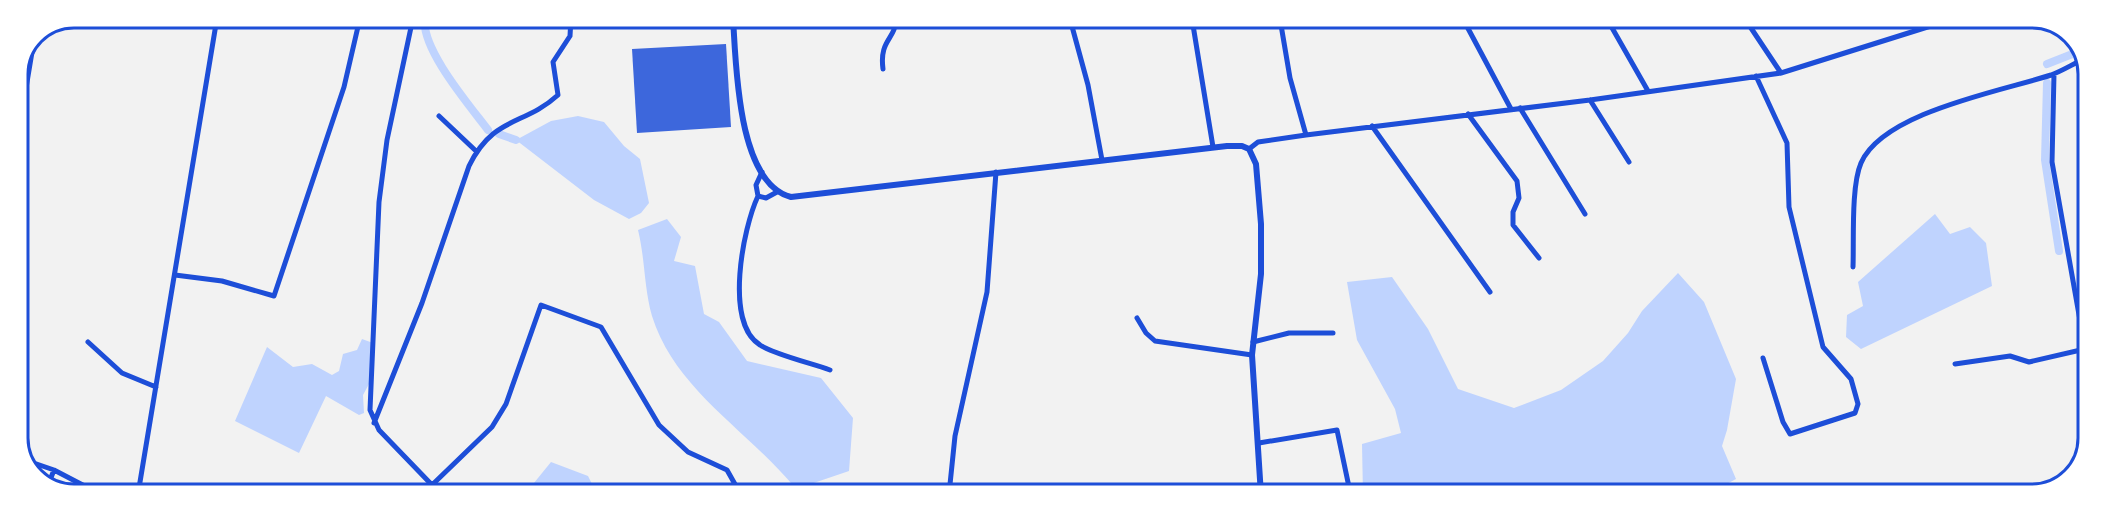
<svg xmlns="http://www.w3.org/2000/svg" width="2106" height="513" viewBox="0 0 2106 513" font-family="Karla,sans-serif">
<rect width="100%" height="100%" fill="#f2f2f2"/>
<path fill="#bfd3fe" d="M578,116L604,122L624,146L640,159L649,203L641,213L629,219L594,200L516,140L551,121Z
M1935,214L1950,234L1970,227L1986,243L1992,286L1861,349L1846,337L1847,315L1863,306L1858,282Z
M667,219L681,237L674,261L695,266L704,314L719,322L747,361L821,378L853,418L849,471L796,489C748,430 675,390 652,316C644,288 645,258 638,230Z
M1678,273L1704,302L1736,379L1727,430L1722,446L1736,479L1706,495H1363L1362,444L1401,433L1395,409L1357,340L1347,282L1392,277L1428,329L1458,389L1514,408L1561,390L1603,361L1628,333L1642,311Z
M362,339L373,343L369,384L363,395L364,413L359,415L326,396L299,453L235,421L267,347L293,367L312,364L332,375L339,371L343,354L357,350Z
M551,462L588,476L597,494H525Z"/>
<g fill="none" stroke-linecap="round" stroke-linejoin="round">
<path stroke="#bfd3fe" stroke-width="8" d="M425,18C420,48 470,106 488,130
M2047,64L2080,51
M2047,83L2045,160L2059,251
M499,134L516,140
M2086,409L2087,411"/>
</g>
<path fill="#3d67dc" d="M726,44L731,127L637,133L632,49Z"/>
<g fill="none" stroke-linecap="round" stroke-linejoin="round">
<path stroke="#1d4ed8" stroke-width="5" d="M413,18L387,140L379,202L370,410L379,430L432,485
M830,19V18
M1070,19L1088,85L1102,160
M1192,19L1213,147
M1280,19L1290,78L1306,135
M1463,19L1511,109
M1607,19L1648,91
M1745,19L1781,73
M883,69C879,39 896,40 896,18
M2054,74L2052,162L2087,360
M1756,76L1787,143L1789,207L1823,347L1851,379L1858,404L1855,413L1790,434L1783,422L1763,358
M1590,100L1629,162
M1520,108L1585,214
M1468,114L1517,181L1519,198L1513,212V225L1539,258
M439,116L476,151
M1372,126L1490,292
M18,136L23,123L22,112L35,34
M1249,149L1258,142L1306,135L1590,100L1781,73L1953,19
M762,172L756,185L758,196L766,198L777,192
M758,196C743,228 724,323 760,345C775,355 811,363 830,370
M1853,267C1854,240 1851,186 1861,163C1883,112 2002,91 2051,75C2062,71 2073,64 2084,59
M175,275L222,281L274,296L344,87L360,18
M1137,318L1146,333L1155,341L1252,355
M88,342L122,373L156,387
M1253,342L1289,333H1333
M1955,364L2010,356L2029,362L2085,349
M374,423L422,303L469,166C493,116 524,126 558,95L553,62L570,36L571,18
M1259,443L1337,430L1349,487
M25,460L54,470L100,494
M48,485L54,470
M1142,488V494
M138,494L217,18
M433,494L432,485L492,427L506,404L541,305L601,327L659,425L688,452L727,470L736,486L733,494
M949,494L955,436L987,292L996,172
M1178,494V491"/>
<path stroke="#1d4ed8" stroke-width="6" d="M733,18C736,63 737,183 791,197L1227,146H1242L1249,149L1256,164L1261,224V274L1252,355L1261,495"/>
</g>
<path d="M0 0H2106V513H0ZM74 28H2032A46 46 0 0 1 2078 74V438A46 46 0 0 1 2032 484H74A46 46 0 0 1 28 438V74A46 46 0 0 1 74 28Z" fill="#fff" fill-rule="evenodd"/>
<path fill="none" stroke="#1d4ed8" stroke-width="3" d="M74 28H2032A46 46 0 0 1 2078 74V438A46 46 0 0 1 2032 484H74A46 46 0 0 1 28 438V74A46 46 0 0 1 74 28Z"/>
</svg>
